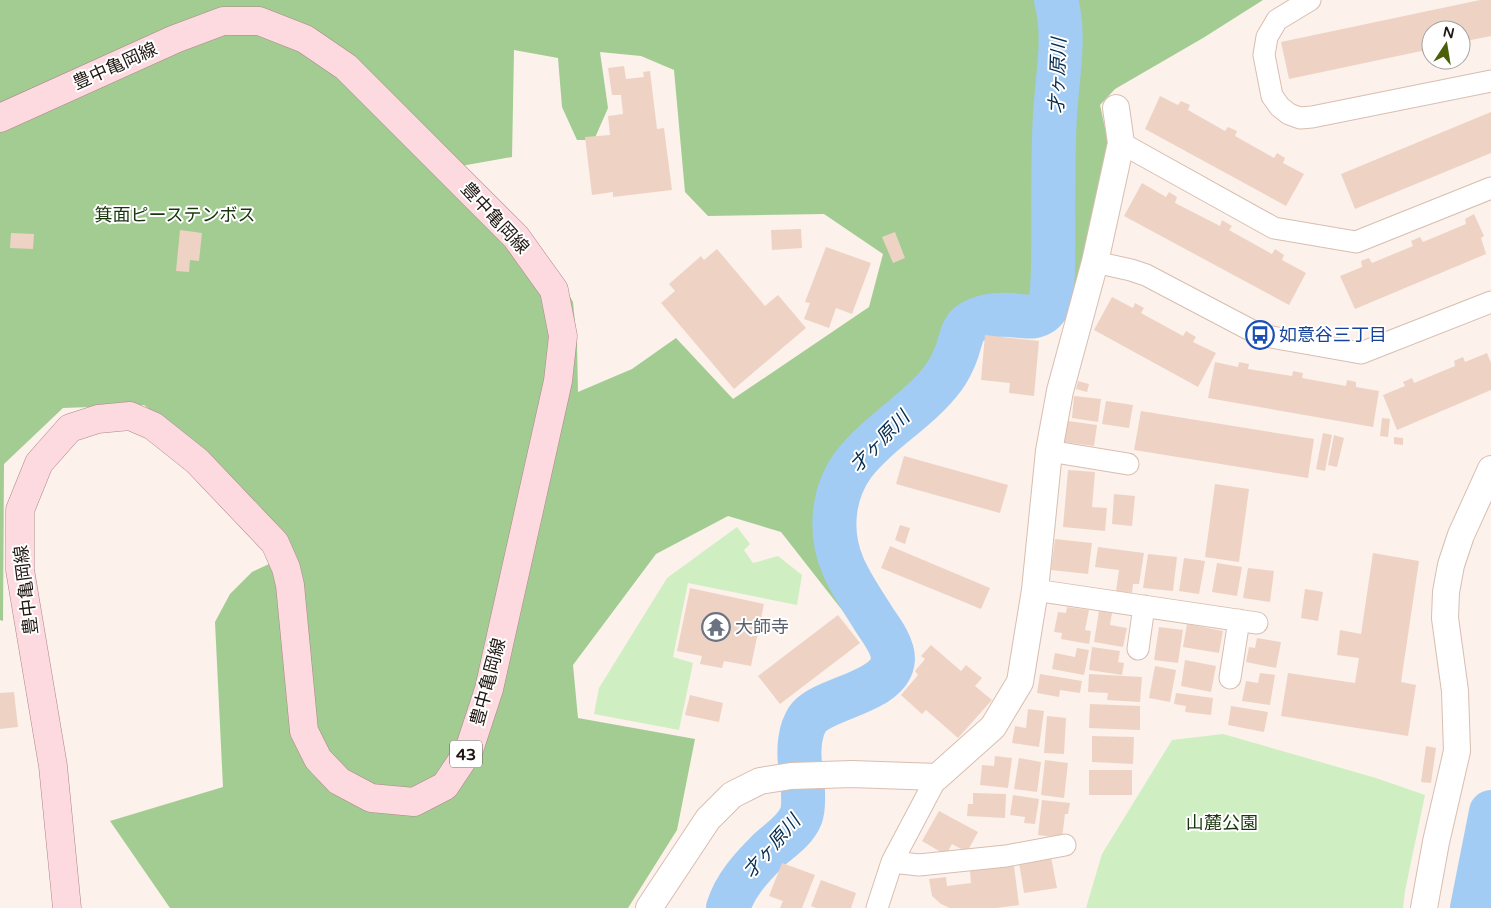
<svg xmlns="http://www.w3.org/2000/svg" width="1491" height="908" viewBox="0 0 1491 908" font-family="'Varela Round','Noto Sans JP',sans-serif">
<rect width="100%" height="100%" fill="#fcf1eb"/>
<path fill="#cfefc3" d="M737,527L750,544L744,550L753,563L778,556L802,575L797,605L688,583L673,657L693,663L679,730L594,714L599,688L667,578Z
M1223,734L1376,778L1425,795L1405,891L1403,908H1086L1102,854L1172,740Z"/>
<path fill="#a2cc92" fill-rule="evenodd" d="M0,0H1263L1203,38L1115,89L1100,105L1109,146L1076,294C1054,288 1047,291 1029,304L1007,301L960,313L942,368L842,461L828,504L829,559L882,647L875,652L781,532L728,516L656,554L573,665L578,718L695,739L677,830L628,908H170L110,821L223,787L215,622L230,594L252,572L269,564L282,531L210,455L144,405L63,408L4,464L3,621L0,620ZM514,50L558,58L562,107L577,140H594L608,108L600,52L641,56L674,70L685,192L708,216L824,214L883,254L869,307L733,399L676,338L632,369L578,392L577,342L573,302L552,265L461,166L512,157Z"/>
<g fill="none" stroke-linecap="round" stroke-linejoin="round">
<path stroke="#a3ccf5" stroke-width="44" d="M728,908C735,885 752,867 769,850C780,840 795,831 801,816C804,808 803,800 803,791C801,770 796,749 803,728C805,724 806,720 809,717C827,697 891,692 893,659C893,646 882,631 875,621C864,603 851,585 843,566C829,534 832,494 853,465C879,431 919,411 944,377C949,370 953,362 956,354C960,345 961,330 969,324C980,316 997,314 1010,315C1024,316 1039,321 1048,306C1053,297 1052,282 1053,272C1054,220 1052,167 1055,115C1057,77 1066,37 1056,0
M1472,908L1491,812"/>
</g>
<path fill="#eed3c5" d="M1480,0H1491V36L1461,42V30H1431V49L1289,79L1281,42Z
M624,66L626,79L644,77L643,72L650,71L657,129L664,128L672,190L613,197V192L592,195L585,137L610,135L608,116L623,114L621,95H612L608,68Z
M1160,96L1178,105L1181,101L1190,105L1188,110L1225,131L1228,127L1237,131L1235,136L1274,158L1277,153L1285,158L1283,163L1304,174L1286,206L1145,129Z
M1491,112V153L1355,209L1341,174Z
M1142,183L1166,197L1169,192L1177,197L1175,203L1220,226L1222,220L1232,226L1229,230L1272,254L1275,249L1284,255L1282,260L1306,273L1289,305L1124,216Z
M1474,214L1484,236L1481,238L1486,254L1355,309L1340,276L1362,267L1361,261L1369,258L1372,263L1413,246L1411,241L1420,237L1423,242L1466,224L1465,219Z
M801,229L802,248L772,250L771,230Z
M180,230L202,233L199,261L190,260L189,272L176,271Z
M895,232L905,258L893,263L882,237Z
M11,233L34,234L33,249L10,248Z
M826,247L871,263L852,314L836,308L829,328L804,319L810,303L805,302Z
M717,249L765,306L778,295L806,328L734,389L661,303L675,291L669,284L701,256L704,260Z
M1112,297L1133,308L1135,303L1144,308L1141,313L1183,336L1186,331L1196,337L1193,342L1216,353L1198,387L1094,330Z
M985,335L1039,341L1034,396L1009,393L1010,383L981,380Z
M1487,353L1491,363V390L1397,430L1383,395L1405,386L1403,382L1412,378L1414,383L1455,366L1454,361L1463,357L1465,362Z
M1215,362L1238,367L1239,362L1249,364L1248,369L1292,376L1293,371L1303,373L1302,378L1346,386L1347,380L1356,382V387L1379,391L1373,427L1208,398Z
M1078,381L1089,384L1087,392L1076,389Z
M1074,396L1101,399L1098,422L1072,418Z
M1106,401L1133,405L1129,428L1102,424Z
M1141,411L1314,439L1308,478L1134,450Z
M1382,418L1390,419L1388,437L1380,436Z
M1068,421L1097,425L1094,446L1064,442Z
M1323,433L1332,435L1325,471L1316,469Z
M1334,435L1344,438L1337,467L1328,465Z
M1394,437L1403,438V445L1394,444Z
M904,456L1008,485L1000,513L896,484Z
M1068,470L1095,472L1092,507L1107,508L1105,531L1063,527Z
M1215,484L1249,489L1239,562L1205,557Z
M1114,494L1135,496L1132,526L1112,524Z
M900,525L910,528L905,544L895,540Z
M1055,539L1092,543L1088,574L1051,570Z
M890,546L990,588L981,609L881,568Z
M1098,547L1144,553L1139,584H1133L1132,593L1116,591L1119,570L1095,567Z
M1373,553L1419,561L1401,682L1416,685L1408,736L1281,716L1288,673L1355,683L1359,658L1337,655L1340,630L1361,634Z
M1148,554L1177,557L1173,591L1143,588Z
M1184,558L1205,561L1199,594L1179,591Z
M1217,563L1242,567L1237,596L1212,592Z
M1248,568L1274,571L1270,602L1243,598Z
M690,588L764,604L751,666L724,661L722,668L700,664L702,656L677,651Z
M1305,589L1323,592L1318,621L1301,618Z
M1067,607L1089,610L1085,630L1091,631L1089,644L1061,639L1062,633L1054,632L1058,612L1066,613Z
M1099,611L1112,613L1110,625L1127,628L1123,647L1094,642Z
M838,615L860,643L780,704L758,676Z
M1187,624L1223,631L1219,653L1183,647Z
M1159,627L1183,630L1178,663L1154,660Z
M1257,638L1281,642L1276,668L1246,662L1249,647L1255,648Z
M931,645L961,671L966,665L982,678L975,686L992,700L958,738L926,710L922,714L901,695L918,675L915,671L925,659L921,656Z
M1092,647L1120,651L1118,662L1124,663L1122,675L1089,670Z
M1077,648L1089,650L1084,675L1052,669L1055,653L1075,657Z
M1185,660L1216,666L1211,692L1181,686Z
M1155,666L1176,670L1170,702L1149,698Z
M1260,673L1275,675L1270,705L1242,701L1246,681L1258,683Z
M1040,674L1082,681L1080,693L1060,690L1059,697L1037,693Z
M1089,674L1142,677L1140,702L1107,700L1108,693L1088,692Z
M14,692L18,727L0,729V693Z
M1176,693L1213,698L1211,715L1185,712L1186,706L1174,704Z
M690,695L723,703L719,722L685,715Z
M1090,704L1140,706V730L1089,728Z
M1231,706L1268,712L1264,732L1228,725Z
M1028,709L1044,711L1039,747L1012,743L1015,726L1026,728Z
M1047,716L1066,718L1064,754L1044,753Z
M1092,736L1134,737L1133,764L1092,762Z
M1426,746L1436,748L1431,783L1421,782Z
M995,756L1012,758L1008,788L980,785L982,765L994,766Z
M1019,758L1041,762L1037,792L1014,789Z
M1045,760L1068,763L1064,798L1041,795Z
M1089,770H1132V795H1089Z
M973,793L1006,794L1005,818L967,816L968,804H973Z
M1013,795L1039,799L1035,824L1024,823L1025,817L1010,815Z
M1042,800L1070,803L1068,814H1065L1062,838L1038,835Z
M939,811L978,832L967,852L952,844L946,855L922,841Z
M1051,857L1057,888L1024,893L1019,863Z
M782,863L815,875L802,908H780L783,901L769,896Z
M1014,866L1019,905L996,908H950L941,904L932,896L929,879L946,877L947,886L971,883L970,871Z
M821,880L856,893L851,908H816L811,906Z"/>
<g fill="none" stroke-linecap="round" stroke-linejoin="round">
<defs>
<path id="minor" d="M1310,0L1277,20L1267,37L1264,55L1272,96L1280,107L1289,114L1300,118L1312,117L1491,81
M1121,143L1274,228L1356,242L1491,188
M1095,262L1131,270L1146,275L1260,335L1361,353L1491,302
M1049,451L1128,464
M1035,590L1257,623
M1138,649L1144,606
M1230,678L1239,620
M892,862L919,865L1006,856L1065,845
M877,908L892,862L937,777"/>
<path id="tertiary" d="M649,908L708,819L732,795L760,781L791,776L852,774L937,777L993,727L1020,682L1035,590L1049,451L1060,391L1095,262L1121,143L1116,108
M1424,908L1436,842L1457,751L1455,691L1445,618L1446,592L1451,565L1461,535L1491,469"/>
<path id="primary" d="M0,118L175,39L223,21H259L305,39L346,67L516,237L554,290L563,336L558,381L489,689L469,750L445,786L414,802L371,798L339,781L318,759L304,731L290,585L286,568L275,543L197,461L153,426L130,416L98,419L70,428L39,463L20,510V570L53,766L67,908"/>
</defs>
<use href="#minor" stroke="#d8beb0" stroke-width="23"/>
<use href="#tertiary" stroke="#d8beb0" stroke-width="28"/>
<use href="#primary" stroke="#ae868a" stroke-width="29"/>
<use href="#minor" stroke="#fff" stroke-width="21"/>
<use href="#tertiary" stroke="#fff" stroke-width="26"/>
<use href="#primary" stroke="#fddadf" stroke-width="28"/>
</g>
<defs>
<symbol id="bus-ring" viewBox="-11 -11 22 22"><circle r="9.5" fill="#fff" stroke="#1a4fb4" stroke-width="1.5"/><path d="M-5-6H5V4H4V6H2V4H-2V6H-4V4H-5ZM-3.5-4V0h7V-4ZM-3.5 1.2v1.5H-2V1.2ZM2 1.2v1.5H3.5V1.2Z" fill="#1a4fb4"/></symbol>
<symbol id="temple-ring" viewBox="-11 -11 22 22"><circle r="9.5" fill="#fff" stroke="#6b7280" stroke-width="1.5"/><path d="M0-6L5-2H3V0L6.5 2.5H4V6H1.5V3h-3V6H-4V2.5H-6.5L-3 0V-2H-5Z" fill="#6b7280"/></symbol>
</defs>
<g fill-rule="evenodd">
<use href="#bus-ring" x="1244" y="319" width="32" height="32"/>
<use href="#temple-ring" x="700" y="611" width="32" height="32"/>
</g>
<g text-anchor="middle" stroke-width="4" stroke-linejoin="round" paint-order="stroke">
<rect fill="#fff" stroke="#635d59" stroke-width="1" x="450" y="740.5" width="32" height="27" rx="4"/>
<g font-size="16" font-weight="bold" fill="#201712">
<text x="466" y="760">43</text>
</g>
<g font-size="18" fill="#201712" stroke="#fff">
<text transform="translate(115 66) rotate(-24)" y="6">豊中亀岡線</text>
<text transform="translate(495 218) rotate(47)" y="6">豊中亀岡線</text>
<text transform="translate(26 590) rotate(-97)" y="6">豊中亀岡線</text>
<text transform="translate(488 682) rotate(-75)" y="6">豊中亀岡線</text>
</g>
<g font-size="18" fill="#19350d" stroke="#fff">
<text x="175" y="221">箕面ピーステンボス</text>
<text x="1222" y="829">山麓公園</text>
</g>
<g font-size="18" fill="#164399" stroke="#fff" text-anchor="start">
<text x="1279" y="341">如意谷三丁目</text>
</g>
<g font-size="18" fill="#5b616d" stroke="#fff" text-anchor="start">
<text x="735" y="633">大師寺</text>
</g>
<g font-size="19" font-style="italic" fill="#062d4e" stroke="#fff">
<text transform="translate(1057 76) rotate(-88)" y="7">才ヶ原川</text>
<text transform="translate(879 441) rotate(-46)" y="7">才ヶ原川</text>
<text transform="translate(771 846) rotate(-49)" y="7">才ヶ原川</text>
</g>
</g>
<g transform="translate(1446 45) rotate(12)"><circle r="24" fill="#ffffff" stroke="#a6a2a0"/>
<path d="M0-4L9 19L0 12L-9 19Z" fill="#4b6009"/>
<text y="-8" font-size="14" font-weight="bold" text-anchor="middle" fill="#201712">N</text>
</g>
</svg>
